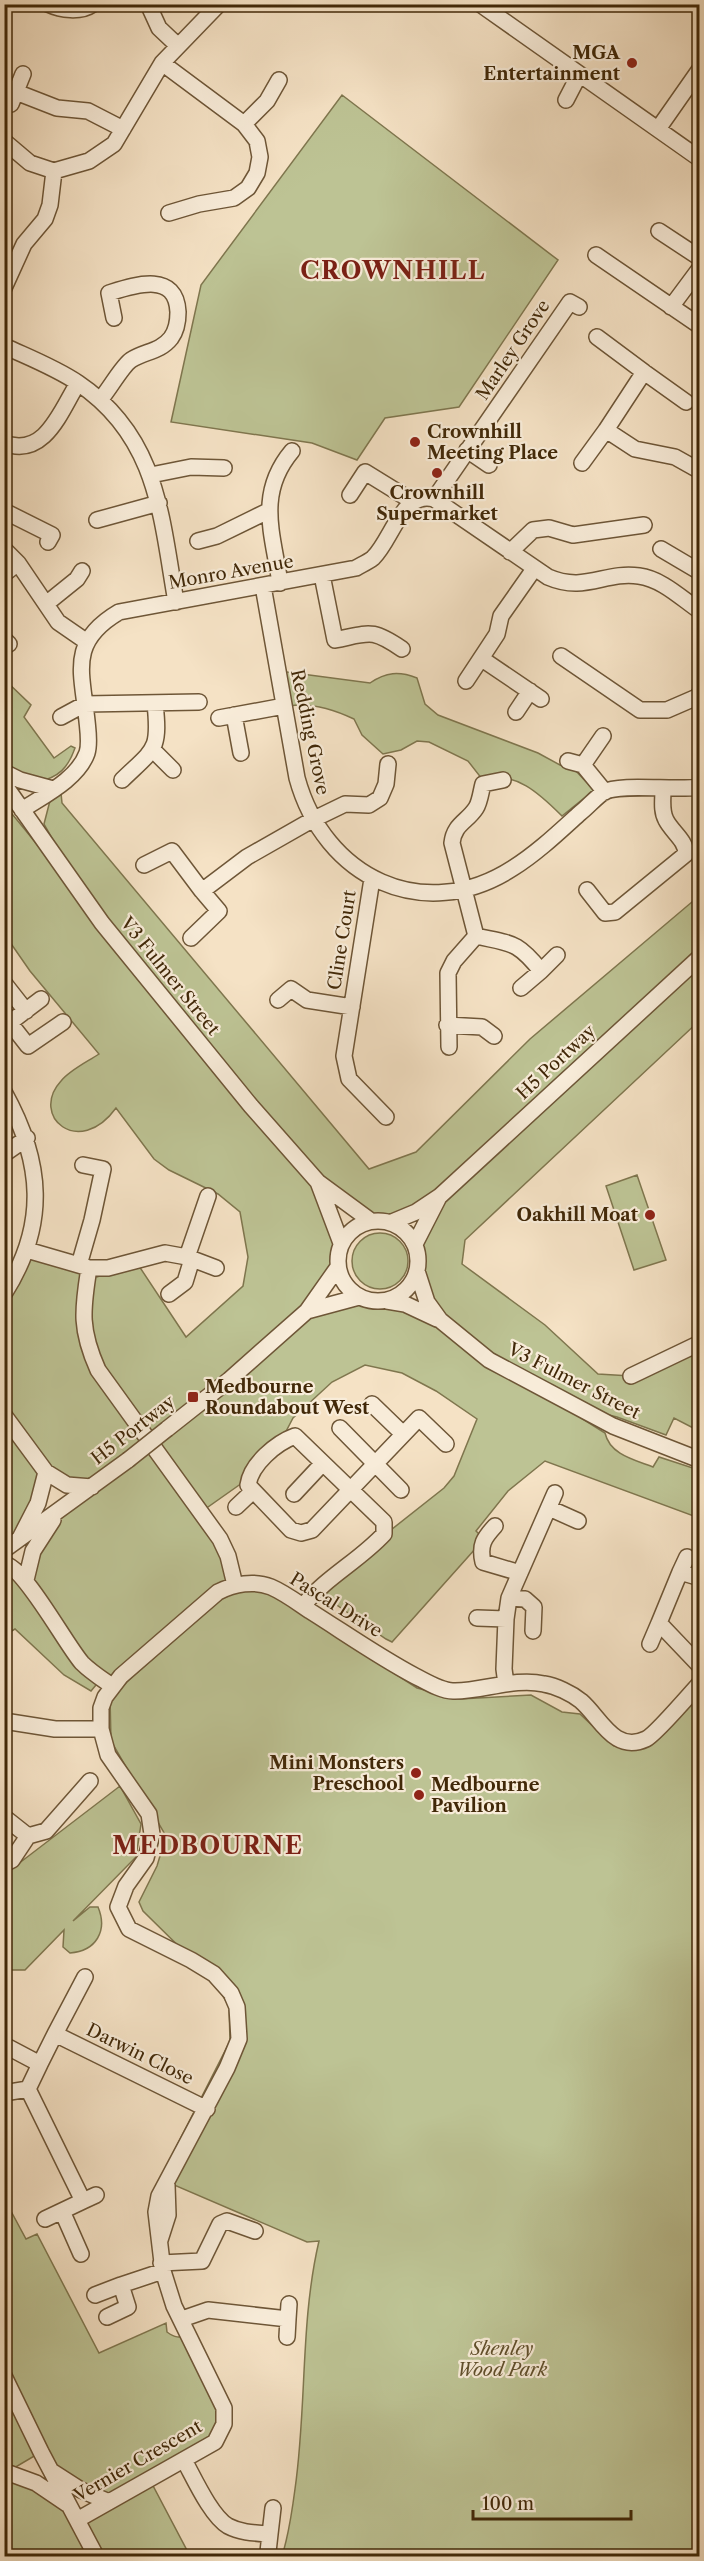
<svg xmlns="http://www.w3.org/2000/svg" width="704" height="2561" viewBox="0 0 704 2561" font-family="'Libre Caslon Text',serif">
<rect width="100%" height="100%" fill="#f5e2c5"/>
<filter id="stains"><feTurbulence type="fractalNoise" baseFrequency=".00333" numOctaves="4"/><feColorMatrix values="0 0 0 0 .2 0 0 0 0 .09 0 0 0 0 .02 0 0 0 .5 -.17"/></filter>
<radialGradient id="worn" r=".72"><stop offset=".6" stop-color="#630" stop-opacity="0"/><stop offset="1" stop-color="#630" stop-opacity=".3"/></radialGradient>
<path fill="#bdc394" stroke="#7f764e" stroke-width="1.5" fill-rule="evenodd" d="M342,95L558,260L459,407L385,418L357,460L312,443L171,422L201,285Z
M279,671L370,683C386,672 399,671 417,678L425,704L438,715L538,753L560,765L574,769L594,790L562,816C540,794 515,770 482,779L468,761L429,742L417,741L401,750L383,754L362,735L354,719C335,710 311,702 289,706Z
M4,679L31,705L24,717L54,758L71,746L75,748C68,768 59,777 38,782L5,765Z
M60,783L62,803L369,1169L416,1152L530,1039L699,896V1021L465,1240L462,1264L545,1325L598,1374L631,1376L699,1343V1431L674,1418L666,1435L617,1417L576,1407L581,1418L605,1433C610,1455 635,1460 653,1467L659,1457L699,1470V1518L545,1461L508,1491L476,1531L484,1539L392,1642L386,1639L331,1601L320,1586L444,1488L454,1476L477,1419L436,1391L402,1373L365,1365L332,1382L293,1418L281,1441L242,1483L201,1512L235,1585L121,1675L101,1679L91,1691L64,1675L15,1629L5,1635V1564L25,1579L57,1513L91,1487L46,1473L38,1503L5,1550V1294L27,1250L46,1255L97,1277L137,1263L186,1337L243,1286L248,1257L240,1212L218,1194L169,1170L154,1159L116,1108C79,1159 29,1116 61,1081C70,1070 87,1062 99,1054L30,971L5,935L4,804L98,919L44,824L53,789ZM320,1183L371,1221L392,1222L439,1197L415,1244L418,1256L417,1271L439,1319L385,1301H372L359,1297L308,1310L338,1267V1254L341,1243Z
M637,1175L666,1260L634,1270L606,1186Z
M352 1261a28 28 0 1 1 56 0a28 28 0 1 1-56 0Z
M240,1589L262,1590L282,1597L344,1641L417,1688L460,1699L531,1695L562,1712L580,1714L614,1746L619,1740L634,1742L699,1683V2556H282C289,2534 292,2512 295,2489C307,2406 300,2322 319,2241L307,2242L160,2179L230,2041L229,2006L214,1981L143,1911L139,1902L157,1866L166,1836L111,1741L110,1697L217,1602Z
M120,1786L141,1824L136,1857L73,1921L90,1907H98C108,1931 96,1951 70,1953L63,1947L64,1930L25,1970H5V1874Z
M5,2200L26,2239L37,2234L99,2353L166,2323L167,2332C175,2338 179,2338 188,2335L224,2408L221,2433L150,2480L190,2556H5ZM41,2452L81,2490L108,2502L77,2520L7,2472Z"/>
<g fill="none" stroke-linecap="round" stroke-linejoin="round">
<defs>
<path id="minor" d="M48,4C61,10 80,13 93,4
M148,4L159,28L177,45
M480,4L700,159
M162,63L244,124L267,101L279,80
M16,92L57,108L88,111L123,129
M566,100L579,75
M11,104L23,74
M658,129L700,69
M4,141L30,163L54,171L89,161L114,144L162,63L219,4
M169,213L199,204L234,198L248,188L257,173L260,157L257,141L244,124
M659,231L700,258
M596,255L700,326
M4,288L24,244L45,219L50,205L54,171
M671,307L700,268
M597,337L644,372
M4,346C30,358 56,368 78,383C158,437 161,516 176,602
M100,400C109,390 122,366 131,360C145,351 160,352 171,338C177,330 178,321 178,312C176,271 135,285 109,293L114,318
M606,430L644,372L686,402
M4,443C45,459 61,410 78,383
M467,450L489,465
M582,463L606,430L635,449L675,457L700,471
M151,475L191,467L224,468
M350,495L365,472L412,501
M434,499L570,302L579,307
M4,511L52,535L48,542
M97,520L159,503
M198,541L217,536L268,511
M4,549L18,563L58,622L87,642
M661,549L700,572
M510,552L533,530L549,528L573,535L644,525
M4,574L18,563
M322,575L335,640C370,633 371,628 402,649
M280,583C273,534 256,494 292,451
M263,586L297,778C324,877 423,926 513,868C537,853 559,832 580,813C588,807 596,797 604,792C620,783 677,791 700,787
M46,604L77,579L82,571
M4,639L9,644
M561,656L640,710H667L697,697L700,693
M482,659L541,699
M466,681L497,634L501,616L534,569
M516,712L530,691
M234,715L241,753
M61,717L85,704L199,702
M219,718L284,706
M153,750L173,770
M568,761L583,765L605,792
M583,765L603,736
M4,772L20,780L53,789
M122,780C155,748 160,751 155,703
M503,780L483,784C481,791 480,802 476,808C467,822 454,824 452,843L476,936C512,944 517,941 541,971L557,955
M4,784L102,923L251,1106L318,1182L371,1221
M22,810C43,796 78,779 87,753C90,744 88,731 87,721C82,672 68,642 119,612L356,568C361,565 368,562 373,558C392,540 402,490 434,499L548,577C585,593 605,571 639,576C662,579 681,598 700,611
M144,865L172,851L202,891L247,857L312,820L345,804L369,805L380,798L386,784L388,764
M372,879L344,1056L349,1079L386,1117
M587,890L605,913L615,912L686,854C686,840 672,832 666,820C661,811 663,800 663,790
M191,938L219,911L202,891
M4,983L26,1011
M521,988L541,971
M278,1000L291,989L307,1000L352,1007
M10,1023L28,1046L63,1022
M447,1025L482,1027L494,1036
M4,1027L41,999
M449,1047L448,973L454,961L476,936
M4,1092C43,1162 48,1225 4,1294
M4,1154L27,1138
M318,1182L341,1243
M338 1261a40 40 0 1 1 80 0a40 40 0 1 1-80 0Z
M392,1222L416,1212L440,1196L700,957
M415,1244L438,1199
M27,1250L89,1268H108L165,1253L187,1257L216,1268
M187,1257L208,1196
M79,1265L92,1220L103,1169L83,1165
M89,1268C82,1311 80,1330 98,1370L220,1539L228,1556L235,1585
M417,1271L427,1302L440,1320L489,1360L613,1426L700,1460
M169,1294L185,1282L192,1259
M387,1301L405,1304L437,1319
M307,1311L359,1297
M631,1376L700,1343
M372,1404L403,1434
M4,1415L46,1472L67,1485L92,1487
M340,1428L401,1490
M167,1429L229,1380L307,1311L338,1267
M294,1494L323,1463
M236,1507L253,1491
M549,1508L578,1521
M495,1526C484,1538 479,1545 483,1562L520,1573
M20,1538L38,1503L46,1472
M4,1550L128,1460
M4,1564C24,1566 66,1645 82,1663C91,1672 102,1679 112,1686
M680,1572L687,1557
M26,1580L33,1551L53,1520
M509,1598L525,1599L534,1607L533,1631
M303,1606C326,1577 359,1561 384,1534V1522L295,1436C276,1443 251,1464 248,1485L291,1530L301,1533L312,1530L419,1418L446,1444
M477,1618L506,1619
M659,1623L680,1572L700,1578
M650,1644L659,1623L700,1666
M506,1684L504,1669L506,1619L509,1598L555,1493
M4,1721L55,1729H101
M4,1817L28,1836
M4,1864L12,1860L28,1836L46,1831L90,1781
M85,1977L55,2034L207,2109
M4,2045L40,2064L55,2034
M28,2089L83,2201L96,2195
M4,2093L28,2089L40,2064
M62,2211L81,2254
M45,2219L83,2201
M160,2240L168,2215L167,2185
M161,2263L202,2261L220,2224L227,2221L255,2231
M95,2295L121,2285
M107,2317L128,2307L121,2285L163,2271
M182,2319L208,2310L288,2319L289,2304
M287,2337L288,2319
M4,2376L41,2452L96,2556
M184,2460C194,2478 211,2516 228,2526C241,2533 256,2533 270,2534L273,2508
M6,2472L36,2483L67,2504
M53,2472L81,2490L109,2502
M77,2520L215,2442L224,2424V2408L174,2306L163,2271L156,2212L159,2196L227,2068L239,2039L237,2007L231,1993L214,1974L191,1960L129,1929L118,1907L126,1886L146,1858L152,1834L149,1814L108,1755L101,1729V1708L105,1697L121,1676L218,1592C234,1584 254,1580 271,1587C285,1593 298,1603 310,1611C345,1633 379,1657 415,1676C425,1681 441,1691 453,1691C481,1692 515,1677 544,1684C556,1686 571,1693 581,1701C600,1717 614,1754 646,1739C655,1735 690,1694 700,1683
M268,2552L270,2534"/>
</defs>
<use href="#minor" stroke="#6e5637" stroke-width="18"/>
<use href="#minor" stroke="#f8ecd9" stroke-width="15"/>
<defs>
<path id="minor-bridge" d="M128,1460L167,1429"/>
</defs>
<use href="#minor-bridge" stroke="#6e5637" stroke-width="18" stroke-linecap="butt"/>
<use href="#minor-bridge" stroke="#f8ecd9" stroke-width="15"/>
</g>
<g fill="#8f2418" stroke="#f8ecd9" stroke-width="2">
<circle cx="632" cy="63" r="6"/>
<circle cx="415" cy="442" r="6"/>
<circle cx="437" cy="473" r="6"/>
<circle cx="650" cy="1215" r="6"/>
<rect x="187" y="1391" width="12" height="12" rx="3"/>
<circle cx="416" cy="1773" r="6"/>
<circle cx="419" cy="1795" r="6"/>
</g>
<g text-anchor="middle" stroke-width="4.5" stroke-linejoin="round" paint-order="stroke">
<g font-size="18" font-weight="bold" fill="#412808" stroke="#f8ecd9" text-anchor="end">
<text x="620" y="59">MGA<tspan x="620" dy="21">Entertainment</tspan></text>
<text x="427" y="438" text-anchor="start">Crownhill<tspan x="427" dy="21">Meeting Place</tspan></text>
<text x="437" y="499" text-anchor="middle">Crownhill<tspan x="437" dy="21">Supermarket</tspan></text>
<text x="638" y="1221">Oakhill Moat</text>
<text x="205" y="1393" text-anchor="start">Medbourne<tspan x="205" dy="21">Roundabout West</tspan></text>
<text x="404" y="1769">Mini Monsters<tspan x="404" dy="21">Preschool</tspan></text>
<text x="431" y="1791" text-anchor="start">Medbourne<tspan x="431" dy="21">Pavilion</tspan></text>
</g>
<g font-size="18" fill="#412808" stroke="#f8ecd9">
<text transform="translate(513 350) rotate(-56)" y="6">Marley Grove</text>
<text transform="translate(231 572) rotate(-10)" y="6">Monro Avenue</text>
<text transform="translate(310 732) rotate(78)" y="6">Redding Grove</text>
<text transform="translate(342 940) rotate(-81)" y="6">Cline Court</text>
<text transform="translate(170 976) rotate(51)" y="6">V3 Fulmer Street</text>
<text transform="translate(556 1062) rotate(-43)" y="6">H5 Portway</text>
<text transform="translate(574 1381) rotate(27)" y="6">V3 Fulmer Street</text>
<text transform="translate(133 1430) rotate(-38)" y="6">H5 Portway</text>
<text transform="translate(336 1605) rotate(32)" y="6">Pascal Drive</text>
<text transform="translate(140 2054) rotate(26)" y="6">Darwin Close</text>
<text transform="translate(138 2461) rotate(-30)" y="6">Vernier Crescent</text>
</g>
<g font-size="18" font-style="italic" fill="#604f2b" stroke="#f8ecd9">
<text x="502" y="2355">Shenley<tspan x="502" dy="21">Wood Park</tspan></text>
</g>
<g font-size="24" font-weight="bold" letter-spacing="1.5" fill="#7a1f14" stroke="#f8ecd9">
<text x="393" y="279">CROWNHILL</text>
<text x="208" y="1854">MEDBOURNE</text>
</g>
</g>
<rect width="704" height="2561" fill="none" stroke="#f5e2c5" stroke-width="24"/>
<rect x="6" y="6" width="692" height="2549" fill="none" stroke="#412808" stroke-width="3"/>
<rect x="12" y="12" width="680" height="2537" fill="none" stroke="#412808" stroke-width="1.5"/>
<path d="M473 2510v9h158v-9" fill="none" stroke="#412808" stroke-width="3"/>
<text x="482" y="2510" font-size="18" fill="#412808" stroke="#f8ecd9" stroke-width="4.5" paint-order="stroke">100 m</text>
<rect width="100%" height="100%" filter="url(#stains)"/>
<rect width="100%" height="100%" fill="url(#worn)"/>
</svg>
